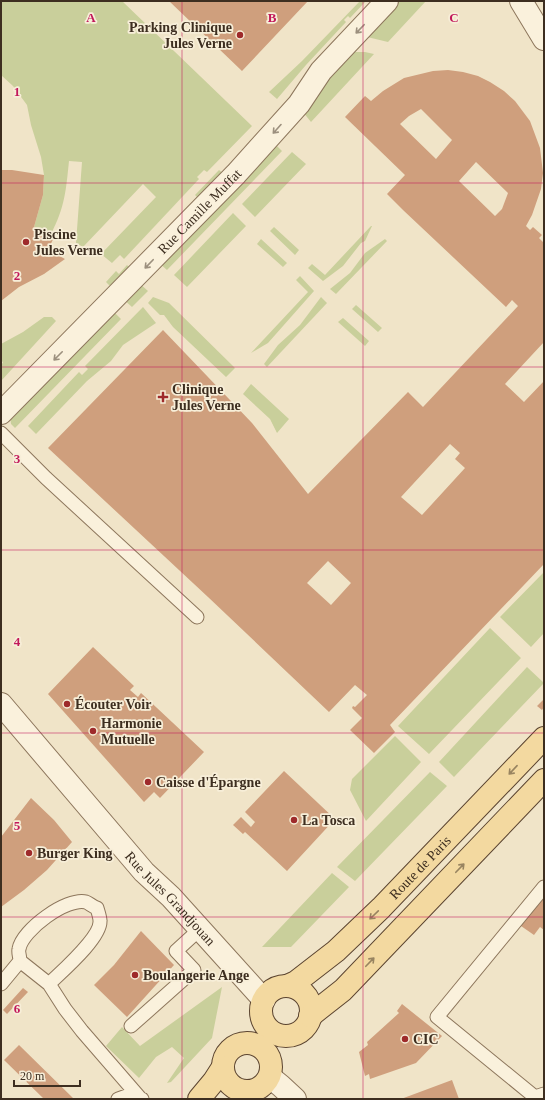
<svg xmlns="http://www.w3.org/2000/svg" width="545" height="1100" viewBox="0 0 545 1100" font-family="'Times New Roman',serif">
<rect width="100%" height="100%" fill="#f0e4c8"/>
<path fill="#c9cf9b" d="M1,1H122L252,126L207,172L204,170L197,177L199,179L124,259L120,255L112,263L101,254L156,197L143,184L83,247L76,243L82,162L69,161C66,190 65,207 51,234L34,227L43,195L44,175L41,157L31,125L27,105L13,86L1,75Z
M360,1H366L350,18L348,16L344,20L346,22L306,65L277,99L269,92L302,61Z
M397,1H426L388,42L363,36Z
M355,52H365L374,54L311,122L303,112L345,54Z
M273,142L282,151L167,270L158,262Z
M292,152L306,164L255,217L242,204Z
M219,170L224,174L199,199L195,195Z
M233,213L246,226L187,287L174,275Z
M371,226H372L365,241L361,243L343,266L323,281L308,268L312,264L325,275Z
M274,227L299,250L295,255L270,231Z
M261,239L287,263L283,267L257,244Z
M385,239L387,241L336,294L330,289L350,273L365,253Z
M127,265L131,269L112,288L106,282L116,271L119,274Z
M300,276L314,291L268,343L251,353L308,292L296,280Z
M139,283L148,291L132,307L123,299Z
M153,297L169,303L235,368L226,377L173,327L164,315H160L148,303Z
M321,297L327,303L267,367L264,364L278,345L300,325Z
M356,305L382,328L378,332L352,309Z
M143,307L156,323L123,345L111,361L87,381L36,434L28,426L79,372L82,375L88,369L85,366Z
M112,310L121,319L15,428L11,424L10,415Z
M44,317H52L56,321L1,381V364L3,363L1,359V344L23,332Z
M343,318L369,341L365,346L338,322Z
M251,384L289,419L277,433L270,419L243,394Z
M544,572V633L531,647L500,617Z
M490,628L521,658L429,754L398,726Z
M527,667L544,683L454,777L439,762Z
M395,736L421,762L366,821L350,790L352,779Z
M430,772L447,786L355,881L337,867Z
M332,873L349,887L291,947H262Z
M222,987L212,1038L171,1082L167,1083L184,1058L172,1047L156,1057L139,1078L106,1046L122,1027L140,1046Z"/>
<path fill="#cf9f7d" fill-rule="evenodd" d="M169,1H308L242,71Z
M448,70L463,72L478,76L490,82L504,91L515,101L530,121L540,148L543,173L541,189L532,215L526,226L530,230L533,227L542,235L539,238L544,243V342L505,384L524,402L544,381V564L390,725L395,732L374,753L350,730L362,718L352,708L353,706L355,707L367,695L355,685L329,712L208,597L48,448L163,330L252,423L308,494L408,392L423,407L518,306L512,300L506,307L403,210L387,194L405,175L345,117L365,96L371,101L383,91L404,78L433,71ZM421,109L452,140L436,159L400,124L409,116ZM476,162L508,193L502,209L495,216L459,181ZM450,444L460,453L455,459L465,468L422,515L401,497ZM328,561L351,583L331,605L307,583Z
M1,170H12L44,175L43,195L34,227L55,235L48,250L65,259L44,274L19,287L1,301Z
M93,647L134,686L130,690L138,697L141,693L204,752L160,798L154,792L144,802L48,694Z
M544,699V707L542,710L537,706Z
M284,771L335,819L287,871L245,832L243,834L233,825L241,817L251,827L255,822L245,812Z
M31,798L54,820L72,842L47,870L24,890L1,907V837Z
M544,895V930L540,927L534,935L521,926Z
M141,931L174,965L127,1017L94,985L114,965Z
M23,988L28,992L7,1014L3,1010Z
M402,1004L442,1036L416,1063L370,1079L369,1074L365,1076L359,1052L368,1045L367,1042L399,1013L397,1011Z
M19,1045L74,1099H44L4,1060Z
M452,1080L459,1099H401Z"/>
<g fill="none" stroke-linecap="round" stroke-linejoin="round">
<defs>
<path id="lane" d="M1,433L46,478L197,617
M544,887L437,1017L535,1097L544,1094
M20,961C20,957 18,952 19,949C22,930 67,897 86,902C89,903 93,907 97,908C98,912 100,917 100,921C101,938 61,972 49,984
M1,984L20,961L49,984L65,1009L82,1031L140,1098
M131,1026L194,970L176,951L200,929
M118,1099L129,1095L142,1099"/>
<g id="street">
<path d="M521,1L544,39"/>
<path id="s1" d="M1,413L236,174L299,104L321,71L387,1"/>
<path id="s2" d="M1,704L144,872L171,897L264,1000"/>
<path d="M270,1077L281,1086L295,1099"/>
</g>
<g id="primary">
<path id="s3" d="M287,986L296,982L336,951L381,908L544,738"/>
<circle cx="286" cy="1011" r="25"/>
<path d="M310,1016L343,990L544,780"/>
<circle cx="247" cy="1067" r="24"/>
<path d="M199,1099L214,1081L223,1067"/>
</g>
</defs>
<use href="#lane" stroke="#8d765c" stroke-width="15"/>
<use href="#street" stroke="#8d765c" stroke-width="24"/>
<use href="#primary" stroke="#5b4430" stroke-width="24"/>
<use href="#lane" stroke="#faf1dc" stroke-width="13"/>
<use href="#street" stroke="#faf1dc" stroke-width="22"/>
<use href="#primary" stroke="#f3d9a0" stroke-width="22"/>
</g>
<defs><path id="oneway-shaft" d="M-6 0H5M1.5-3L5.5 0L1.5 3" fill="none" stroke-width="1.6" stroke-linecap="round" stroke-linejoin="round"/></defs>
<g stroke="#9c907e">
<use href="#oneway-shaft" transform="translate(360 29) rotate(134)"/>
<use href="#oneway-shaft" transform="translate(277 129) rotate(132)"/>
<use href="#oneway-shaft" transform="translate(149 264) rotate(134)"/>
<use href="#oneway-shaft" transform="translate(58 356) rotate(135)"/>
</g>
<g stroke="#988460">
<use href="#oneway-shaft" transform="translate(513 770) rotate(133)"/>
<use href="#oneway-shaft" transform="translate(460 868) rotate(-46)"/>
<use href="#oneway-shaft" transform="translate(374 915) rotate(136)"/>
<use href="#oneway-shaft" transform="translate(370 962) rotate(-46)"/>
</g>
<path fill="none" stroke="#c2185b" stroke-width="1" stroke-opacity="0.55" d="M182,1V1099M363,1V1099M1,183H544M1,367H544M1,550H544M1,733H544M1,917H544"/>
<g fill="#9e2a2b" stroke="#f7eed8" stroke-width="1.5">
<circle cx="240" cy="35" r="4"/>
<circle cx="26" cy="242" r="4"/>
<path d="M161 391h4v4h4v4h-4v4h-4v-4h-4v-4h4z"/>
<circle cx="67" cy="704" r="4"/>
<circle cx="93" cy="731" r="4"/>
<circle cx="148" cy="782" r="4"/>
<circle cx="294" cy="820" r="4"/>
<circle cx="29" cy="853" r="4"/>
<circle cx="135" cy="975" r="4"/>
<circle cx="405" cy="1039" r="4"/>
</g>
<g text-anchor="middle" stroke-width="3.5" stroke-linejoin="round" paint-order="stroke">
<g font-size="14" font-weight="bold" fill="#3d2e20" stroke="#f7eed8" text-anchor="start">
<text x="232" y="32" text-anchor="end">Parking Clinique<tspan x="232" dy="16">Jules Verne</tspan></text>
<text x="34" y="239">Piscine<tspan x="34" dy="16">Jules Verne</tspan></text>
<text x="172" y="394">Clinique<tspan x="172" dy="16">Jules Verne</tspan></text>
<text x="75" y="709">Écouter Voir</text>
<text x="101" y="728">Harmonie<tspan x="101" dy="16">Mutuelle</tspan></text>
<text x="156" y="787">Caisse d'Épargne</text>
<text x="302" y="825">La Tosca</text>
<text x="37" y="858">Burger King</text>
<text x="143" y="980">Boulangerie Ange</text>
<text x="413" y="1044">CIC</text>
</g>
<g font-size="14" fill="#3d2e20" stroke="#f7eed8">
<text dy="5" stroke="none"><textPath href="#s1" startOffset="283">Rue Camille Muffat</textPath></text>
<text dy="5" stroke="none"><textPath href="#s3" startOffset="179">Route de Paris</textPath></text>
<text dy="5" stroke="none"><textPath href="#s2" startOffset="258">Rue Jules Grandjouan</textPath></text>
</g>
</g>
<g font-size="13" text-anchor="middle" font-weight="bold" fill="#c2185b" stroke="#f7eed8" stroke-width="3.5" stroke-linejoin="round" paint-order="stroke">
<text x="91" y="22">A</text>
<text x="272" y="22">B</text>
<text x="454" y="22">C</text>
<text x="17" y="96">1</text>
<text x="17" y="280">2</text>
<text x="17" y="463">3</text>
<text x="17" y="646">4</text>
<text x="17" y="830">5</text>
<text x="17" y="1013">6</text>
</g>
<rect width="545" height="1100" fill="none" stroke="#3d2e20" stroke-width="4"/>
<path d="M14 1080v6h66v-6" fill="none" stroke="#3d2e20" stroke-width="2"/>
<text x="20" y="1080" font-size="12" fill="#3d2e20" stroke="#f7eed8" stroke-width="3" paint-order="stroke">20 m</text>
</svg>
